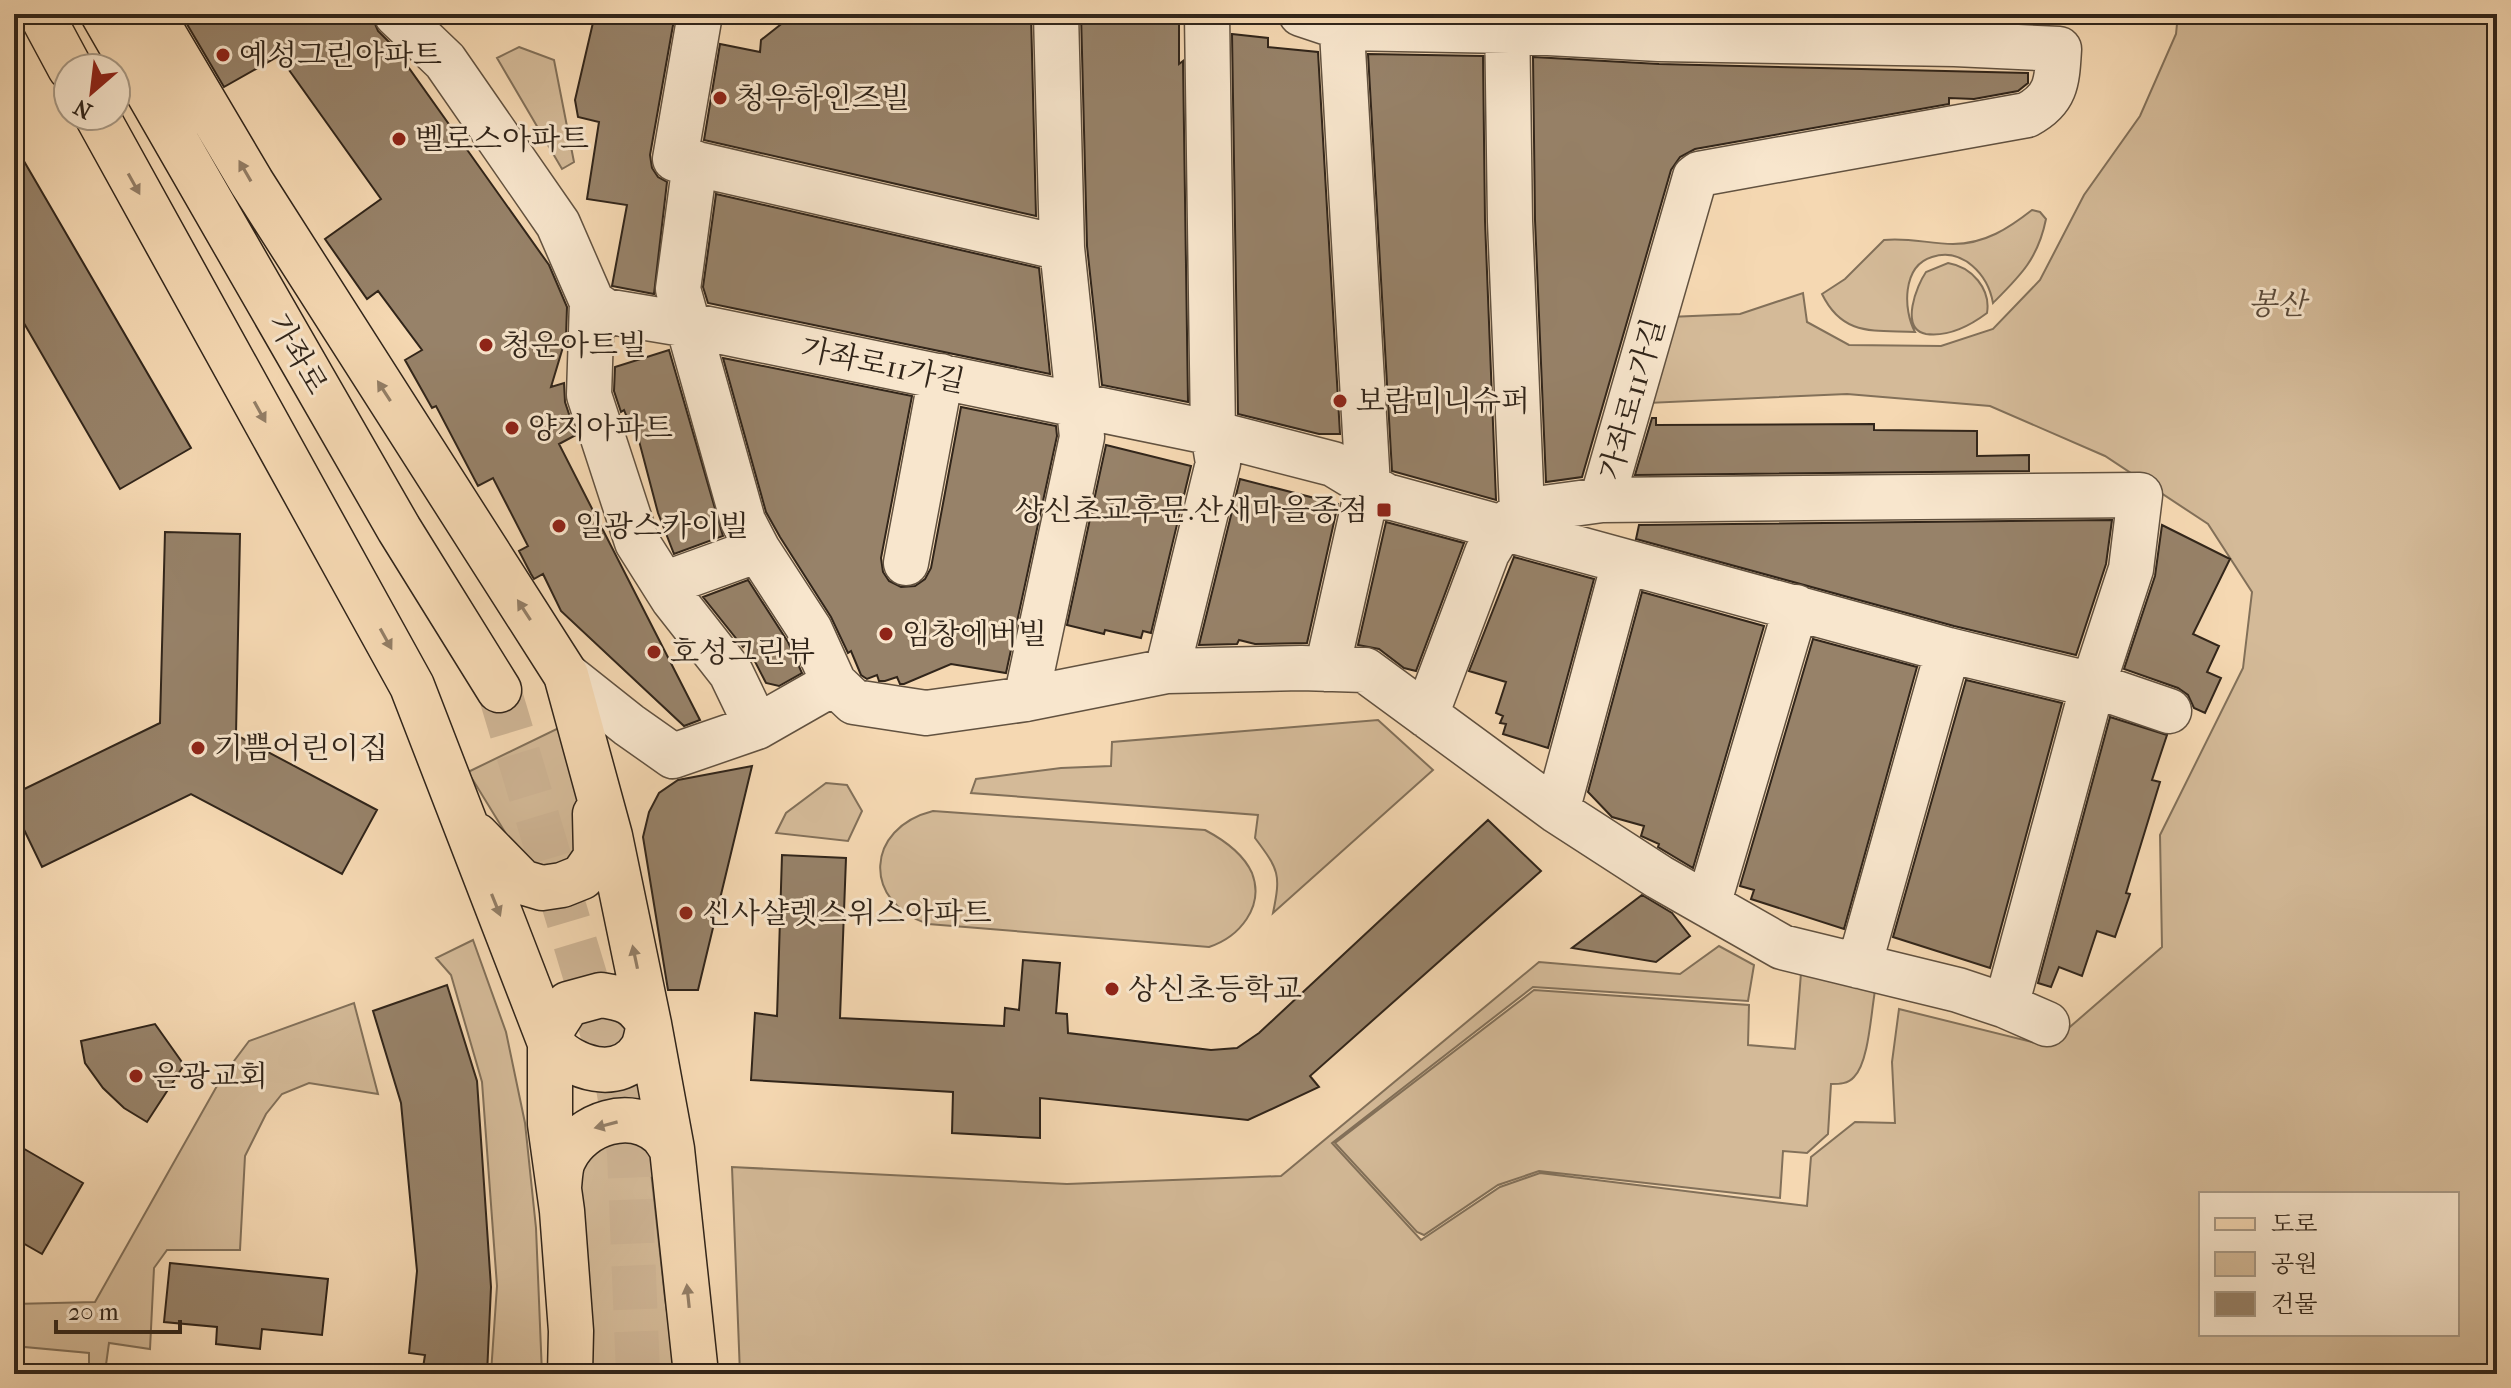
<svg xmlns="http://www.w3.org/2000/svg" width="2511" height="1388" viewBox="0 0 2511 1388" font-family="'IM FELL French Canon','Noto Serif KR',serif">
<rect width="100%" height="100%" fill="#f5d8b2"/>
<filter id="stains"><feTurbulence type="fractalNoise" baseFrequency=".0025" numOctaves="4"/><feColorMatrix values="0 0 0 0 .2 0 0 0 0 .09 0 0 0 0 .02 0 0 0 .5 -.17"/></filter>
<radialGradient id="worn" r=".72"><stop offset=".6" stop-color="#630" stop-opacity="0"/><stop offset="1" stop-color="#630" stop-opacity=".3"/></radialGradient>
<path fill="#d4ba98" stroke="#827059" stroke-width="2" fill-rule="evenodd" d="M2178,14H2497V1374H740L732,1167L1067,1184L1281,1176L1539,962L1680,974L1719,946L1754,965L1748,1001L1533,987L1332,1143L1421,1240L1500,1187L1540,1173L1807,1206L1811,1157L1855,1122L1895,1123L1892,1062L1899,1009L2048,1046L2162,947L2160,835L2243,668L2252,592L2208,524L2105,456L1990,406L1847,394L1648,403L1669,317L1740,314L1803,293L1807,322L1849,345L1941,346L1993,329L2040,280L2084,195L2140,116L2176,34ZM2201,1194H2457V1334H2201Z
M519,47L554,60L574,162L562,169L497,58Z
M2032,210L2040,212L2046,219C2038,259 2020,276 1993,303C1988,275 1963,247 1932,257C1902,266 1903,310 1915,332C1874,330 1843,337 1822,294L1845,279L1884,240C1907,237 1930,244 1953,244C1985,244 2009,228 2032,210Z
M1948,263C1972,267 1991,289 1987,313C1971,325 1948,337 1926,334C1899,329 1917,285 1926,272Z
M1378,720L1433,770L1273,913C1281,874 1279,870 1255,838L1258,815L971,793L976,779L1061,768L1111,766L1112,742Z
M567,724L584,845L569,861L547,871L522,860L468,772Z
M826,783L847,785L862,811L848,841L776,833L786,813Z
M933,811L1205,830C1224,840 1243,853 1252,873C1265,907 1239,937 1209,947L928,924C862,902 865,828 933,811Z
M473,940L506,1032L525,1123L536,1228L542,1374L491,1373L497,1286L482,1082L451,975L436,958Z
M1801,973L1875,991C1871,1012 1869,1062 1854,1077C1848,1084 1839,1084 1831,1084L1828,1134L1807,1153L1783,1151L1780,1198L1539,1171L1498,1185L1424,1235L1417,1232L1335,1143L1534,990L1749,1005L1748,1045L1795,1049Z
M354,1003L378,1094L309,1083L282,1094L266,1114L245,1156L240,1250H167L154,1268L150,1349L109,1343L105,1372L89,1371V1353L14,1346V1304L95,1302L222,1077L249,1041Z
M612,1138L649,1153L665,1298L676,1374H583L575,1159Z"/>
<path fill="#978269" stroke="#31251a" stroke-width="2" d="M181,14H371L378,31L394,47L549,265L567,307L566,337L551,387L564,383L565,402L576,435L559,444L700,720L684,726L561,611L543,574L534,579L531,574L519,551L528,546L493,478L478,486L436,406L432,408L405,360L422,350L378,291L367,299L325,239L381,199L279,56L224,87Z
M595,14H675L650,155L652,168L658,177L667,182L654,294L612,286L627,205L587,199L599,122L578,117L575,100Z
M794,14H1031L1036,216L704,140L720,44L760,52L761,40Z
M1081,14H1179V64L1183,61L1188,402L1102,385L1087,246Z
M1670,14H2030V23Z
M1232,34L1268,38V47L1318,52L1340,434H1319L1238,414Z
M1368,54L1483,56L1485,221L1496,500L1392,471Z
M1533,57L1659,64L2028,73V83L2018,91L1974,99L1949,98V104L1695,149L1680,157L1671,170L1582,477L1546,482L1535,220Z
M14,144L191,448L120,489L14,306Z
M716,194L1039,268L1050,374L708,303L703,287Z
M669,350L723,536L674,554L658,513L633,418L628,420L624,410L621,412L614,391L615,367Z
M723,358L912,396L881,558L883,572L889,581L901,587L915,586L925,579L931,568L961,407L1056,426L1057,436L1006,673L951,664L904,684H900L897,677L885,681H879L877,675L867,679L861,675L851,651L848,653L831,617L780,537L766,512Z
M1652,418H1656V425L1874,424V430L1977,431V456L2029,455V471L1635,475Z
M1106,445L1191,466L1151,633L1143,631L1141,638L1105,630L1104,634L1067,625Z
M1240,479L1338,504L1307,643L1255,644L1239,640L1237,644L1199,645Z
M2112,520L2106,564L2076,655L1954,626L1636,539L1639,525Z
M1386,522L1464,543L1416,671L1404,668L1379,649L1358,645Z
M2162,525L2230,559L2193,634L2219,646L2207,672L2221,678L2205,713L2194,708L2188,695L2178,688L2124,669L2155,576Z
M165,532L240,534L236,735L377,810L342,874L191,794L42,867L14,809V794L160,723Z
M1514,557L1594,579L1548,748L1503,734L1506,724L1500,723L1503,716L1496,713L1506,682L1469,671Z
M748,580L788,642L802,673L779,686L766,683L746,644L743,647L703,597Z
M1642,592L1764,626L1693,868L1658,847L1659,844L1641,836L1644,826L1612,817L1588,792Z
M1813,639L1917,667L1844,929L1751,899L1754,890L1740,886Z
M1966,680L2062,703L1990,968L1893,937Z
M2110,717L2167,735L2152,780L2160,782L2126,893L2130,894L2115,937L2097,931L2082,976L2059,967L2051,987L2038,983Z
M752,766L698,990H668L643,837L649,812L659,793L678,780Z
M1488,820L1541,871L1310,1076L1319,1087L1248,1120L1040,1098V1138L952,1133L953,1092L751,1080L755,1013L777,1016L782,855L846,858L840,1018L1004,1026L1005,1008L1019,1010L1023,960L1060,963L1056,1013L1067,1014L1068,1033L1211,1050L1237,1048L1259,1033Z
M1642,895L1672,913L1690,936L1656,962L1572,948Z
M447,985L477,1081L491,1287L487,1374H422L425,1355L409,1353L417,1271L401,1103L373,1011Z
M155,1024L184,1065L147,1122L124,1108L103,1088L85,1063L81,1041Z
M14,1143L83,1183L42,1254L14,1238Z
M170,1263L328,1279L322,1335L262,1329L260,1349L216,1344L217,1327L164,1322Z"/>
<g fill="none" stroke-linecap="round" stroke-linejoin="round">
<path stroke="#ceb494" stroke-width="44" stroke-dasharray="44 22" stroke-linecap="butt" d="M499,690L617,1082L629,1152L638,1374"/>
<defs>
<path id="minor" d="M396,14L445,61L558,224L592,302L589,395L637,542L673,599L731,673L757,727
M700,14L675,159L1062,248
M1301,14L1343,28L1509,31L1659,39L1955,44L2059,49C2057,81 2057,99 2027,115L1699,174L1695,177L1602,500
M1507,14L1510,221L1522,511
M695,163L678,289L743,521L758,550L810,630L834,683L854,702L926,713L1026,699L1167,671L1301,668L1365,670L1557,811L1659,877L1782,947L1958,990L2006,1006L2047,1024
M592,302L605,311L689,325L1213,433L1333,464L1386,496L1948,650L2093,685L2169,711
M906,563L941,376
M664,584L758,550
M1327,669L1368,486L1341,14
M1167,671L1218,463L1213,433L1207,14
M566,675L629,725L673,756L757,727L834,683
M1026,699L1082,437L1062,248L1056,14
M1426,715L1487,553L1502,528L1522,511L1602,500L2140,495L2131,569L2093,685L2006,1006
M1557,811L1624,563
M1708,905L1796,607
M1859,966L1948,650"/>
<path id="major" d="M41,14L70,68
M103,14L399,529L499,690
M152,14L252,183L566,675L610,836L649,1024L672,1149L696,1374
M97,116L412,686L550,1043V1124L562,1211L571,1331L570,1374
M476,835L522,882L542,888L562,885L582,877L596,857L595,814
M601,995C627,999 635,1002 649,1024C647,1032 646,1042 642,1049C620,1085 571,1068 550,1043L554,1026L568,1004Z
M559,1187C560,1178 560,1165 565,1157C582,1123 631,1107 661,1134C665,1138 669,1145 672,1149"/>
</defs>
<use href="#minor" stroke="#625240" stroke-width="47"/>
<use href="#major" stroke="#31251a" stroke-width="47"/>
<use href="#minor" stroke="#f8e6cd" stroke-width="44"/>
<use href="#major" stroke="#f5d8b2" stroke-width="44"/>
</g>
<defs><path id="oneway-solid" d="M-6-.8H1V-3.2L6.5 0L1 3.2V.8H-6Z" transform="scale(2)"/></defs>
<g fill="#937e66">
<use href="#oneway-solid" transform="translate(245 171) rotate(-120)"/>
<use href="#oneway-solid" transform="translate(134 184) rotate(61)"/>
<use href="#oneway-solid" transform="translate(384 391) rotate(-123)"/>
<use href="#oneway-solid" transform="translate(260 412) rotate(61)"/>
<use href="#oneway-solid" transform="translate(524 610) rotate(-123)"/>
<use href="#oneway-solid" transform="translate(386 639) rotate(61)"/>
<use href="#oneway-solid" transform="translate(496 905) rotate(68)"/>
<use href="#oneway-solid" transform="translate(635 957) rotate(-102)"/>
<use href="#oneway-solid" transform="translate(606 1125) rotate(165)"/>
<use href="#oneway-solid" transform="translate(688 1296) rotate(-96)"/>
</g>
<g fill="#8f2418" stroke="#f8e6cd" stroke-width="3">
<circle cx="223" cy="55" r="8"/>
<circle cx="720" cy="98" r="8"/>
<circle cx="399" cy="139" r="8"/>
<circle cx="486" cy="345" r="8"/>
<circle cx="1340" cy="401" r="8"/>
<circle cx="512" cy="428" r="8"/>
<rect x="1376" y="502" width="16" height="16" rx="4"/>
<circle cx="559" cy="526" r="8"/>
<circle cx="886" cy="634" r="8"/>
<circle cx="654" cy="652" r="8"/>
<circle cx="198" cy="748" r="8"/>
<circle cx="686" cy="913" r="8"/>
<circle cx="1112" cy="989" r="8"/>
<circle cx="136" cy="1076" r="8"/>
</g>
<g text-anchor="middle" stroke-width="6" stroke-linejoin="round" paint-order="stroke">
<g font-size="30" fill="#31251a" stroke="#f8e6cd" text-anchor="start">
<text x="239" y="65">예성그린아파트</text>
<text x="736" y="108">청우하인즈빌</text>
<text x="415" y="149">벨로스아파트</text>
<text x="502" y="355">청운아트빌</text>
<text x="1356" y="411">보람미니슈퍼</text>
<text x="528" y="438">양지아파트</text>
<text x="1368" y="520" text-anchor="end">상신초교후문.산새마을종점</text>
<text x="575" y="536">일광스카이빌</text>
<text x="902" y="644">임창에버빌</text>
<text x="670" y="662">호성그린뷰</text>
<text x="214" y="758">기쁨어린이집</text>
<text x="702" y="923">신사샬렛스위스아파트</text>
<text x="1128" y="999">상신초등학교</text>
<text x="152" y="1086">은광교회</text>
</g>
<g font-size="30" font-style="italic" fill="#5a4a3a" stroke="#f8e6cd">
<text x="2277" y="314">봉산</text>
</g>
<g font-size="30" fill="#31251a" stroke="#f8e6cd">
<text transform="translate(298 354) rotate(60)" y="10">가좌로</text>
<text transform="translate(883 365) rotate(12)" y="10">가좌로11가길</text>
<text transform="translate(1632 399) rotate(-74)" y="10">가좌로11가길</text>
</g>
</g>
<rect width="2511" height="1388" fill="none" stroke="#f5d8b2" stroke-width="48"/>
<rect x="16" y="16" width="2479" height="1356" fill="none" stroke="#31251a" stroke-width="4"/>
<rect x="24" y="24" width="2463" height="1340" fill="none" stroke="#31251a" stroke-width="2"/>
<rect x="2199" y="1192" width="260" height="144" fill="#f8e6cd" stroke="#a89985" stroke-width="2"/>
<rect x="2215" y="1218" width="40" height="12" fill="#f5d8b2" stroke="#a89985" stroke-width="2"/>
<text x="2271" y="1232" font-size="24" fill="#31251a">도로</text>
<rect x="2215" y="1252" width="40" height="24" fill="#d4ba98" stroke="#a89985" stroke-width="2"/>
<text x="2271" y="1272" font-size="24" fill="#31251a">공원</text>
<rect x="2215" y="1292" width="40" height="24" fill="#978269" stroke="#a89985" stroke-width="2"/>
<text x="2271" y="1312" font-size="24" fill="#31251a">건물</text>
<g transform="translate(92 92) rotate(208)"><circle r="38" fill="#f8e6cd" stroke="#a89985" stroke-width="2"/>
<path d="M0-6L14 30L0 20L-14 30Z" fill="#8f2418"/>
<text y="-12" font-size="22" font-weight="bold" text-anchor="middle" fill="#31251a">N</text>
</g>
<path d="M56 1320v12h124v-12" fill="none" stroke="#31251a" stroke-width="4"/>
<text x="68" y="1320" font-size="24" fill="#31251a" stroke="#f8e6cd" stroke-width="6" paint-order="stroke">20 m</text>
<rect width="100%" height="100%" filter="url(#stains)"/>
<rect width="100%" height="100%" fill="url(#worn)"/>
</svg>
